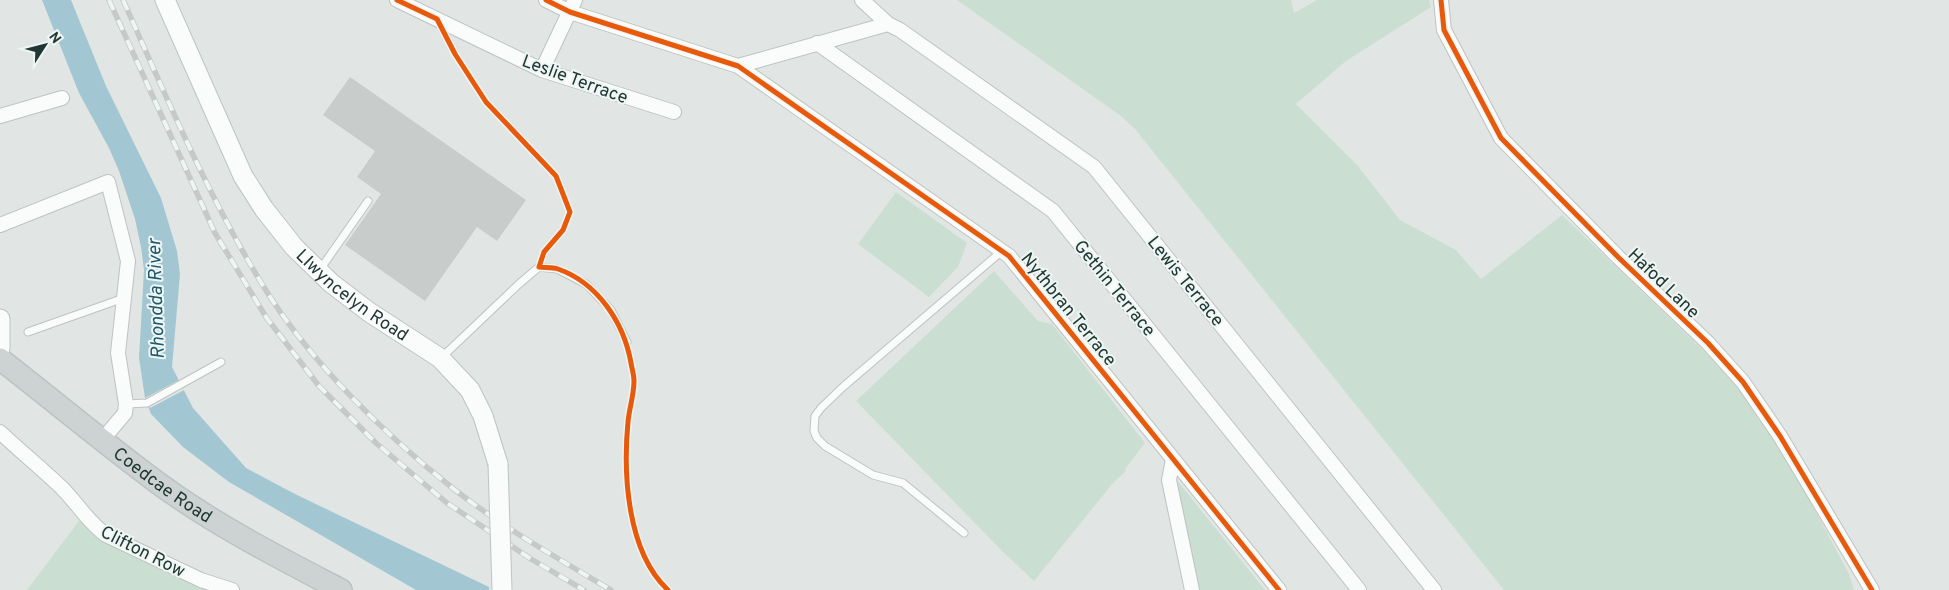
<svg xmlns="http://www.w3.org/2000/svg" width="1949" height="590" viewBox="0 0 1949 590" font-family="Overpass,sans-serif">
<rect width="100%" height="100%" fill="#e1e6e4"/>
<path fill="#cadfd2" d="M957,0H1291L1294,13L1317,0H1429L1431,7L1346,61L1296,104L1358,166L1400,220L1456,250L1481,279L1562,215L1731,377L1762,420L1802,486L1849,574L1854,590H1504L1135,129L1121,116Z
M896,192L967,243L958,267L929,297L858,244Z
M994,271L1038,321L1052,324L1145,443L1125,469L1126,471L1113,483L1034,581L1002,551L856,401Z
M1176,479L1265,590H1197L1175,480Z
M85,513L94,527L232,590H27Z"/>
<path fill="#a3c7d2" d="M42,0H71L106,86L161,198L177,251L180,274L172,367L193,408L246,468L295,494L489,587V590H416L229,482L183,447L151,414L145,398L139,358L144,270L141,247L135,219L119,171L109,148L79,93Z"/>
<path fill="#e1e6e4" d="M179,380L184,390L150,408L145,398Z"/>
<path fill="#c8cdcb" d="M350,77L526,200L497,241L477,227L425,301L345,245L381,194L357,177L375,151L323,115Z"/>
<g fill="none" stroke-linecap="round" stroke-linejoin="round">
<defs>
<path id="lane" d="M319,271L368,201
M28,332L124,298
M441,358L520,283L539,267L557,269L586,284L611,310L627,342
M126,404L147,403L221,362
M964,533L903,483L873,475L825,446L817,438L814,431L815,416L821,408L844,386L1002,251"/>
<path id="street" d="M397,0L542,70L674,112
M546,0L570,12L738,66L1009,256L1279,590
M862,0L888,24L900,30L1094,167L1434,590
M1441,0L1444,30L1501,138L1618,257L1708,343L1743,382L1780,436L1872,590
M817,43L1053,211L1359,590
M738,66L888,24
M542,70L575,0
M0,116L62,98
M0,225L108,182L128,261L118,353L126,404L125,413L103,439
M0,432C20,451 41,468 61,487C77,503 88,522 106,535L201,580L232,590
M1173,459L1169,480L1192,590"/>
<g id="secondary">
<path id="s1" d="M165,0L243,176L264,209L294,247L331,283L369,312L440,358L470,390L483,416L498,464"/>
<path d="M0,319V348"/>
</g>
<g id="primary">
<path id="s2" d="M0,359C53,400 104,443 158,483C215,525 278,557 341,590"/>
</g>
</defs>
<use href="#lane" stroke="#bec3c1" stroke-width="9"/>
<use href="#street" stroke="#bec3c1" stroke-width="16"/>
<use href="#secondary" stroke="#bdc4c2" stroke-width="21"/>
<use href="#primary" stroke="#bcc3c1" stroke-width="24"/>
<use href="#lane" stroke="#fafbfb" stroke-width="7"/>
<use href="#street" stroke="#fafbfb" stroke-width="14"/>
<use href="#secondary" stroke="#fafbfb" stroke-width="19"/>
<use href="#primary" stroke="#ccd3d2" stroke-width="21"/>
<defs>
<path id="rail" d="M109,0L215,233L266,317L319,386L377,444L447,503L531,559L584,590
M123,0C166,96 207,194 262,284C308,360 385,435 455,490C504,528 559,559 611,590"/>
</defs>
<use href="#rail" stroke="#c5c9c8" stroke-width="5.5"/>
<use href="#rail" stroke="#eef6f3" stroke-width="4" stroke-dasharray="11" stroke-linecap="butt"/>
<defs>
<path id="secondary-bridge" d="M498,464L502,590"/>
</defs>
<use href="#secondary-bridge" stroke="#bdc4c2" stroke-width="21" stroke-linecap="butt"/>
<use href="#secondary-bridge" stroke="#fafbfb" stroke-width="19"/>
<defs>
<path id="cycleway" d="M397,0L437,19L455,54L486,102L556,176L570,212L563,230L544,252L539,267C545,268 552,267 558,269C598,283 624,323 631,363C632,369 634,375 634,381C634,395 629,409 628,422C623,474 627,552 668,590
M546,0L570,12L738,66L1009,256L1279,590
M1441,0L1444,30L1501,138L1618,257L1708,343L1743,382L1780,436L1872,590"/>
</defs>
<use href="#cycleway" stroke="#eef6f3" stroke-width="8"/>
<use href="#cycleway" stroke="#e8590c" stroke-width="5"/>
</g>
<g text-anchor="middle" stroke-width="4" stroke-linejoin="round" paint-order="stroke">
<g font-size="18" fill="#213733" stroke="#eef6f3">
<text transform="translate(575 79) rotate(20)" y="6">Leslie Terrace</text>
<text transform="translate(1186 281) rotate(51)" y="6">Lewis Terrace</text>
<text transform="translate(1664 283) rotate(44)" y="6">Hafod Lane</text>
<text transform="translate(1115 288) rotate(51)" y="6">Gethin Terrace</text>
<text dy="6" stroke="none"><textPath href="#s1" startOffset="356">Llwyncelyn Road</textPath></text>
<text transform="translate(1069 309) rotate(51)" y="6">Nythbran Terrace</text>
<text dy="6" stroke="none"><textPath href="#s2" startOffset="206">Coedcae Road</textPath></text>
<text transform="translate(143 551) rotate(27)" y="6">Clifton Row</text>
</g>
<g font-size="19" font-style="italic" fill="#1f596e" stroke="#eef6f3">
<text transform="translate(155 299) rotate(-92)" y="7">Rhondda River</text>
</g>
</g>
<g transform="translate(45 45) rotate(54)" stroke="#eef6f3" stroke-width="4" paint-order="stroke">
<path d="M0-4L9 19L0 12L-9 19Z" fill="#213733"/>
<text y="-8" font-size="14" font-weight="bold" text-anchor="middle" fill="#213733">N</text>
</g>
</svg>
